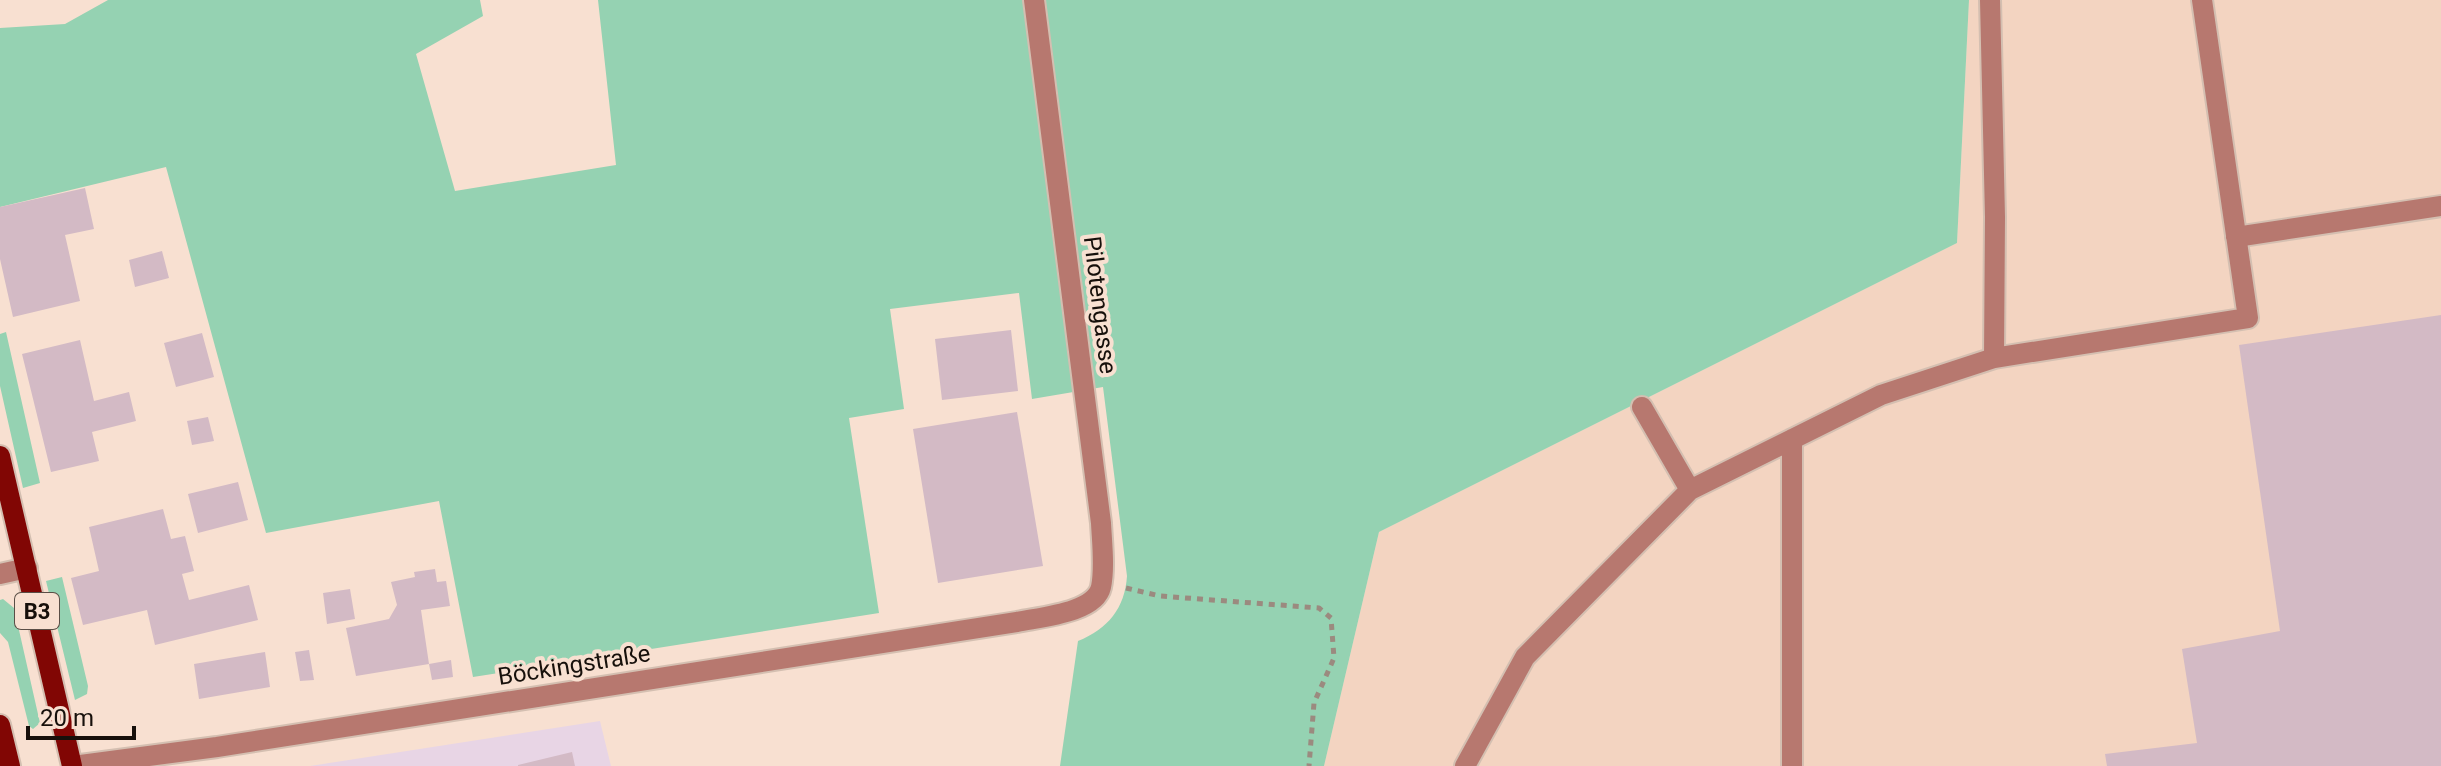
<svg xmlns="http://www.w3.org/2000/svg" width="2441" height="766" viewBox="0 0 2441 766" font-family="Roboto,sans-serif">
<rect width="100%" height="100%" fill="#f8e0d1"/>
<path fill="#e8d5e5" d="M600,721L611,766H310Z"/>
<path fill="#f3d4c1" d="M1969,0H2441V766H1324L1379,532L1957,243Z"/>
<path fill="#95d2b2" d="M108,0H480L483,16L416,54L455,191L616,165L598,0H1969L1957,243L1379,532L1324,766H1060L1078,641C1108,629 1125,608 1127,576L1103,387L1032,399L1019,293L890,309L904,409L849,418L879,613L473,677L439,501L266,533L166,167L0,207V28L65,24Z
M6,332L40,483L23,488L0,386V334Z
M62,577L88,686L87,694L75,700L46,581Z
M3,599L14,608L40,723L33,729L29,726L8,642L0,633V600Z"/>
<path fill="#d3bac5" d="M85,188L94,229L65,235L80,301L13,317L0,259V207Z
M162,251L169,278L135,287L129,260Z
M2441,315V766H2107L2105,754L2197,743L2182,649L2280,631L2239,345Z
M1011,330L1018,391L942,400L935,339Z
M202,333L214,377L176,387L164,343Z
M80,340L94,401L129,392L136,421L92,432L99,461L51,472L22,354Z
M1017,412L1043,566L938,583L913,429Z
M208,417L214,441L192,445L187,421Z
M238,482L248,520L198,533L188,494Z
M163,509L171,539L185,536L194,571L182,574L189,600L249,585L258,620L155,645L147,610L83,625L71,578L99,571L89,527Z
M435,569L437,582L446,581L450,606L421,610L429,664L356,676L346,628L389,619L397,605L391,582L415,577L414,572Z
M350,589L355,619L327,624L323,593Z
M309,650L314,680L300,681L295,652Z
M265,652L270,687L199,699L194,664Z
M451,660L453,677L432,680L429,664Z
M572,752L575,766H518V765Z"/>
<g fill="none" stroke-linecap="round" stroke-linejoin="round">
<defs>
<path id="minor" d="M1990,0L1995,217L1994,358
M2236,237L2441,206
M1642,407L1690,490
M0,574L27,568
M73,766L217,747L1017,622C1040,617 1095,613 1101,587C1105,568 1102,543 1101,523L1034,0
M1465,766L1525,657L1690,490L1881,395L1994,358L2248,318L2202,0
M1792,766V439"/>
<path id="major" d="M0,456L72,766
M0,725L10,766"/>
</defs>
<use href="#minor" stroke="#d4bfb1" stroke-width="24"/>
<use href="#major" stroke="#d4bfb1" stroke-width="24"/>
<path stroke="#9b8a7f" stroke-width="5" stroke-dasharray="6 6" stroke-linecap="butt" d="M1126,588L1160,596L1319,608L1331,618L1334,658L1314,703L1309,766"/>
<use href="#minor" stroke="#b7786f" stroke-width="20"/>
<use href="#major" stroke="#810604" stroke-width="20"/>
</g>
<g text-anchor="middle" stroke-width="8" stroke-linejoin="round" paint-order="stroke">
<rect fill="#f8e0d1" stroke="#5a4e46" stroke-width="2" x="15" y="593" width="44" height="36" rx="6"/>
<g font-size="22" font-weight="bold" fill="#17100b">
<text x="37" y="619">B3</text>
</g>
<g font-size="24" fill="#17100b" stroke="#f8e0d1">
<text transform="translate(1100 305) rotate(83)" y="8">Pilotengasse</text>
<text transform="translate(574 665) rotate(-9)" y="8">Böckingstraße</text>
</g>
</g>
<path d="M28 726v12h106v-12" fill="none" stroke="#17100b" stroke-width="4"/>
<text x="40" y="726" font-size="24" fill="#17100b" stroke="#f8e0d1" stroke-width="6" paint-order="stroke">20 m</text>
</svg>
